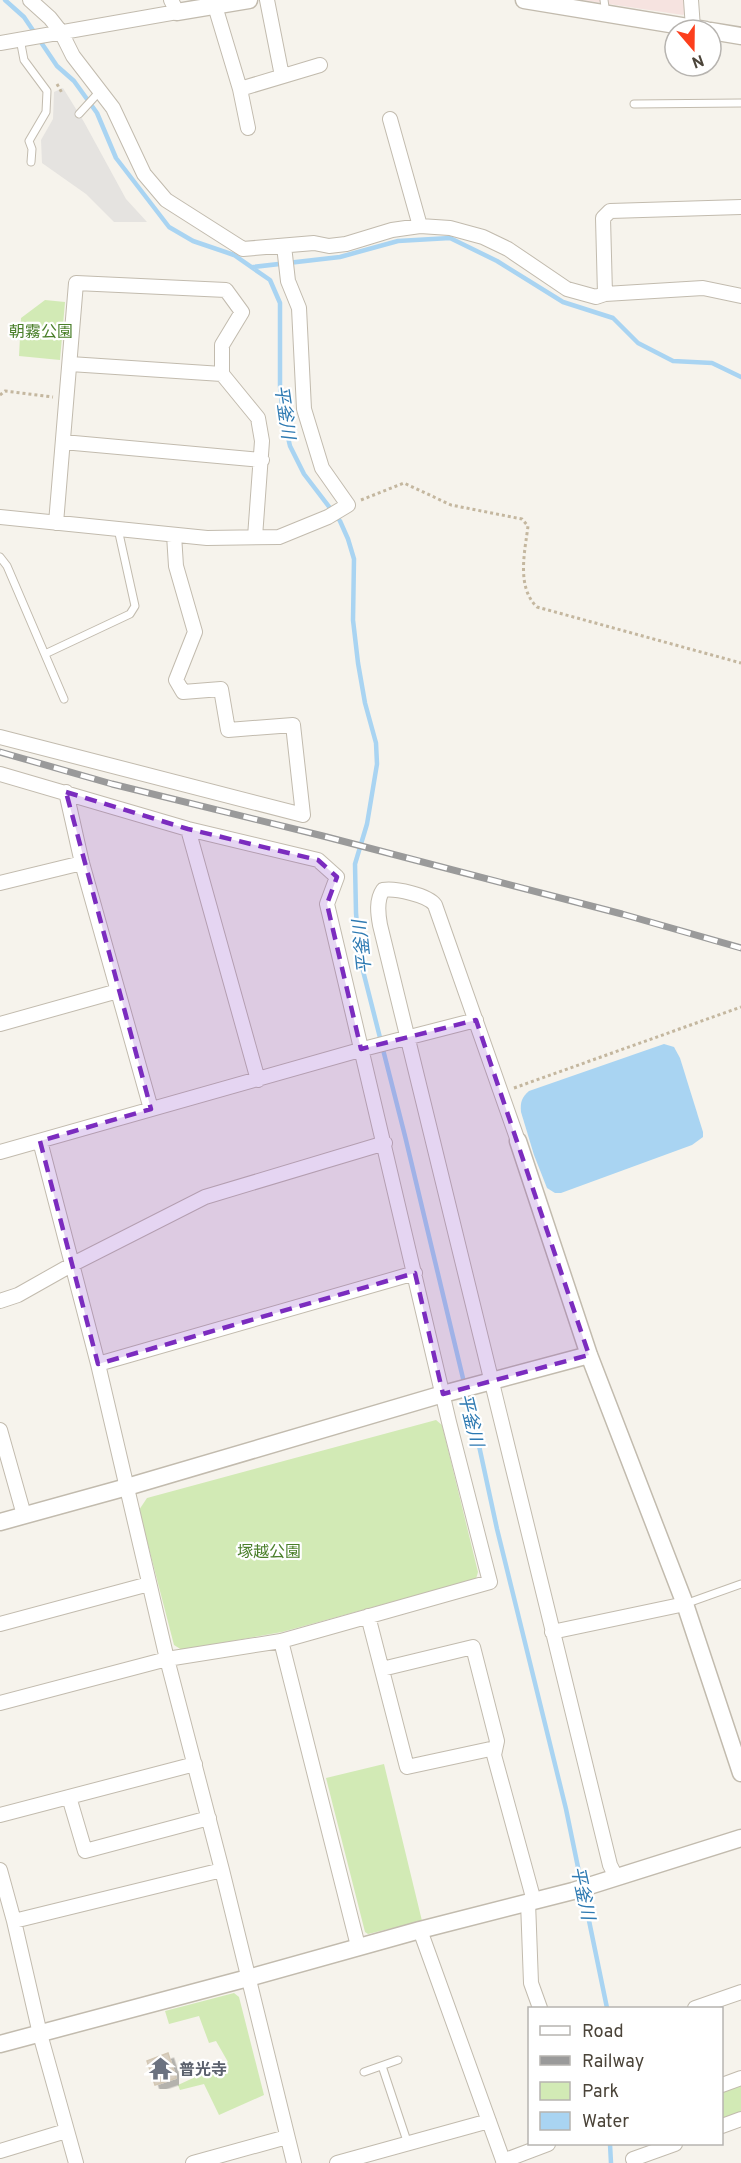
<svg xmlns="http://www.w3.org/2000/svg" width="741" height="2163" viewBox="0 0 741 2163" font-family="Overpass,'Noto Sans JP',sans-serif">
<defs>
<filter id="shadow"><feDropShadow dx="5.5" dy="5.5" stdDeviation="0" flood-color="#0004"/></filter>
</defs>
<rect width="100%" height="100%" fill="#f6f3ec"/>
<path fill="#f6e3e0" d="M582,0H686L687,12L683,15Z"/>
<path fill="#d2eab5" d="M45,300L65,302L60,360L19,356L21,318Z
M436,1420L442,1425L478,1572L476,1579L282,1632L182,1650L174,1645L139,1510L147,1498Z
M384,1764L422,1921L368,1934L365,1932L326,1778Z
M234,1993L239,1997L264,2095L219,2115L204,2084L180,2090L178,2085L228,2062L216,2041L209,2043L199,2016L169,2024L165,2011Z
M741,2084V2112L722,2119V2090Z"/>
<path fill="#e5e3e0" d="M63,88L84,122L126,199L147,222H114L86,194L42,163L41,140L53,119L54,92Z"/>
<path fill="#a9d4f2" d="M664,1044L674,1047L680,1058L703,1132V1137L692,1145L561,1193H555L547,1188L534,1155L521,1112C520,1102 522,1097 529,1091Z"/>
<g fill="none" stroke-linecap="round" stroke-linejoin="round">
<path stroke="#a9d4f2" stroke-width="4.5" d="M5,0L24,17L57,66L74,81L97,113L116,158L169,227L193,241L234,255L270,280L280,303V386L283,416L290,446L304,474L340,521L348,539L354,559L353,620L358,663L365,703L376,743L377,764L367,824L355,864L356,913L360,959L405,1136L478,1441L497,1529L566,1809L607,2008
M253,267L340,257L398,241L450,238L497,261L563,302L613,318L638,343L673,361L712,363L741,377
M610,2144L611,2163"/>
</g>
<path fill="#d8cfc1" stroke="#d3c7b4" stroke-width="1.5" filter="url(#shadow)" d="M168,2053L176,2078L155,2085L147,2061Z"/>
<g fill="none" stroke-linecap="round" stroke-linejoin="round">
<defs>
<path id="service" d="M604,0L606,14
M20,39L24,60L47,91L46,112L29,141L32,149L31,162
M634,104L741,103
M79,114L100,91
M0,557L7,566L64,699
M45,654L130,614L135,606L118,529
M685,1604L741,1584
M382,2066L408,2144
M364,2072L398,2060"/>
<path id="minor" d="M30,0L50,18L61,32L73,56L113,108L144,174L166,200L243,249L314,243L329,246L346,244L392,230L420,226L450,228L483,237L508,249L567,289L596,297L605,294L703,288L741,296
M267,0L282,76
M691,0L693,28
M215,6L240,89L248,128
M0,43L177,12L171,0
M240,89L320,65
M390,119L420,226
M605,294L603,218L610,211L741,207
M70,364L222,374
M63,442L262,460
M0,517L207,538L279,537L328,517L348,505L322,468L304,409L299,308L288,281L284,246
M56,523L76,283L226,290L242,312L222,345V374L258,418L262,441L255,537
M0,737L303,815L293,725L228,730L221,689L183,692L176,680L195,632L176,566L174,535
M0,774L188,829L318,860L337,877L327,904L449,1422L490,1582L281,1641L167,1659L0,1703
M66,792L82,863L151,1109
M188,829L258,1080
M0,883L82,863
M0,1024L118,991
M40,1141L98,1364L167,1659L222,1870L294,2163
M518,1141L435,905C428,895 395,888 383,890C376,900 378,914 380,925L610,1865L616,1877
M0,1152L367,1048L476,1020
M0,1301L18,1295L73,1264L205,1197L385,1143
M98,1364L415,1273
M0,1430L24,1515
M368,1616L407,1767L495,1748
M0,1624L149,1584
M552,1632L685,1604
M281,1641L358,1946
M382,1669L473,1647L497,1741L494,1755L534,1901
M69,1797L85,1851L209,1818
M0,1815L195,1764
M0,1870L14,1921L40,2034L76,2163
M528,1902L531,1983L540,2008
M14,1921L222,1870
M420,1930L504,2163
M695,2008L741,1992
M722,2085L741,2078
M722,2126L741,2119
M0,2151L66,2131
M633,2159L675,2144
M503,2161L548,2144
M193,2163L287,2137
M337,2163L489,2121"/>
<path id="tertiary" d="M524,0L706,30
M177,12L249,0
M711,31L741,36
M518,1141L589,1355L685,1604L741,1773
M0,1522L127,1487L443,1394L589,1355
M0,2044L248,1978L420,1930L573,1891L741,1838"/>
</defs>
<use href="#service" stroke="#c2bbae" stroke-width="9"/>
<use href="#minor" stroke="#c2bbae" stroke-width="16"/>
<use href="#tertiary" stroke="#c2bbae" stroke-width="19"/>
<path stroke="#c4b79f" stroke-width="3" stroke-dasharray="3 3" stroke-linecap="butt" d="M57,84L62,93
M0,395L5,391L53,397
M361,500L404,483L451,505L522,519L528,526C525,551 516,587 537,607L741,663
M514,1088L741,1007"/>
<use href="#service" stroke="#fff" stroke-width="7"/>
<use href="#minor" stroke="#fff" stroke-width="14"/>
<use href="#tertiary" stroke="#fff" stroke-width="16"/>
<defs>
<path id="rail" d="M0,752L112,784L323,836L622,914L741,948"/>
</defs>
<use href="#rail" stroke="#9a9a9a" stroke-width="7"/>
<use href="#rail" stroke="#fff" stroke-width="4.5" stroke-dasharray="14" stroke-linecap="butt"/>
</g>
<path fill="#7b2cbf" fill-opacity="0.2" stroke="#7b2cbf" stroke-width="4.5" stroke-dasharray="12 8" stroke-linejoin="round" d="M66,792L188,829L318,860L337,877L327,904L361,1049L476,1020L589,1355L443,1394L415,1273L98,1364L40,1141L151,1109Z"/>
<defs>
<symbol id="temple-bare" viewBox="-9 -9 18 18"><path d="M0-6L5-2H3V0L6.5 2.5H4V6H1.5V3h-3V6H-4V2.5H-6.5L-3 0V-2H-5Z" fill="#6b7280" stroke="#fff" stroke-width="2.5" paint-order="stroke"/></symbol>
</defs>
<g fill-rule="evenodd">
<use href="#temple-bare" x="144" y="2052" width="33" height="33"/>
</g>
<g text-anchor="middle" stroke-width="4.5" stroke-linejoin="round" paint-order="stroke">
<g font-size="16" fill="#4a7f2a" stroke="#fff">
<text x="41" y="337">朝霧公園</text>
<text x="269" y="1557">塚越公園</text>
</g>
<g font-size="16" font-weight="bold" fill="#5b616d" stroke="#fff" text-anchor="start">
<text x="179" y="2075">普光寺</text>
</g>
<g font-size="18" font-style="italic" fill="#2e7ab2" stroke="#fff">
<text transform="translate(285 412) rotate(82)" y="6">平釜川</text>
<text transform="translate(362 947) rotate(-96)" y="6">平釜川</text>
<text transform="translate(471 1420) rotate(76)" y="6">平釜川</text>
<text transform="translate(583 1893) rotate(78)" y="6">平釜川</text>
</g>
</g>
<rect x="528" y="2007" width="195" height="138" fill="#ffffff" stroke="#b7b4b0" stroke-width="1.5"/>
<rect x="540" y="2026" width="30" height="9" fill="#ffffff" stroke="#b7b4b0" stroke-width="1.5"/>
<text x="582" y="2037" font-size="18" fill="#4b4439">Road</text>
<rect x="540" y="2056" width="30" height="9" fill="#9a9a9a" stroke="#b7b4b0" stroke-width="1.5"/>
<text x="582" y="2067" font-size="18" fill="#4b4439">Railway</text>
<rect x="540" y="2082" width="30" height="18" fill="#d2eab5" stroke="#b7b4b0" stroke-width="1.5"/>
<text x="582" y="2097" font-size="18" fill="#4b4439">Park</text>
<rect x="540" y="2112" width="30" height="18" fill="#a9d4f2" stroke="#b7b4b0" stroke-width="1.5"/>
<text x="582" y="2127" font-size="18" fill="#4b4439">Water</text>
<g transform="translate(693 48) rotate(160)"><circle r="28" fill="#ffffff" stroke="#b7b4b0" stroke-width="1.5"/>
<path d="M0-4.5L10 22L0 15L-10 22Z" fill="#fc3f1d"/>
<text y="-9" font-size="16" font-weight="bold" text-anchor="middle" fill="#4b4439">N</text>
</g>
</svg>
